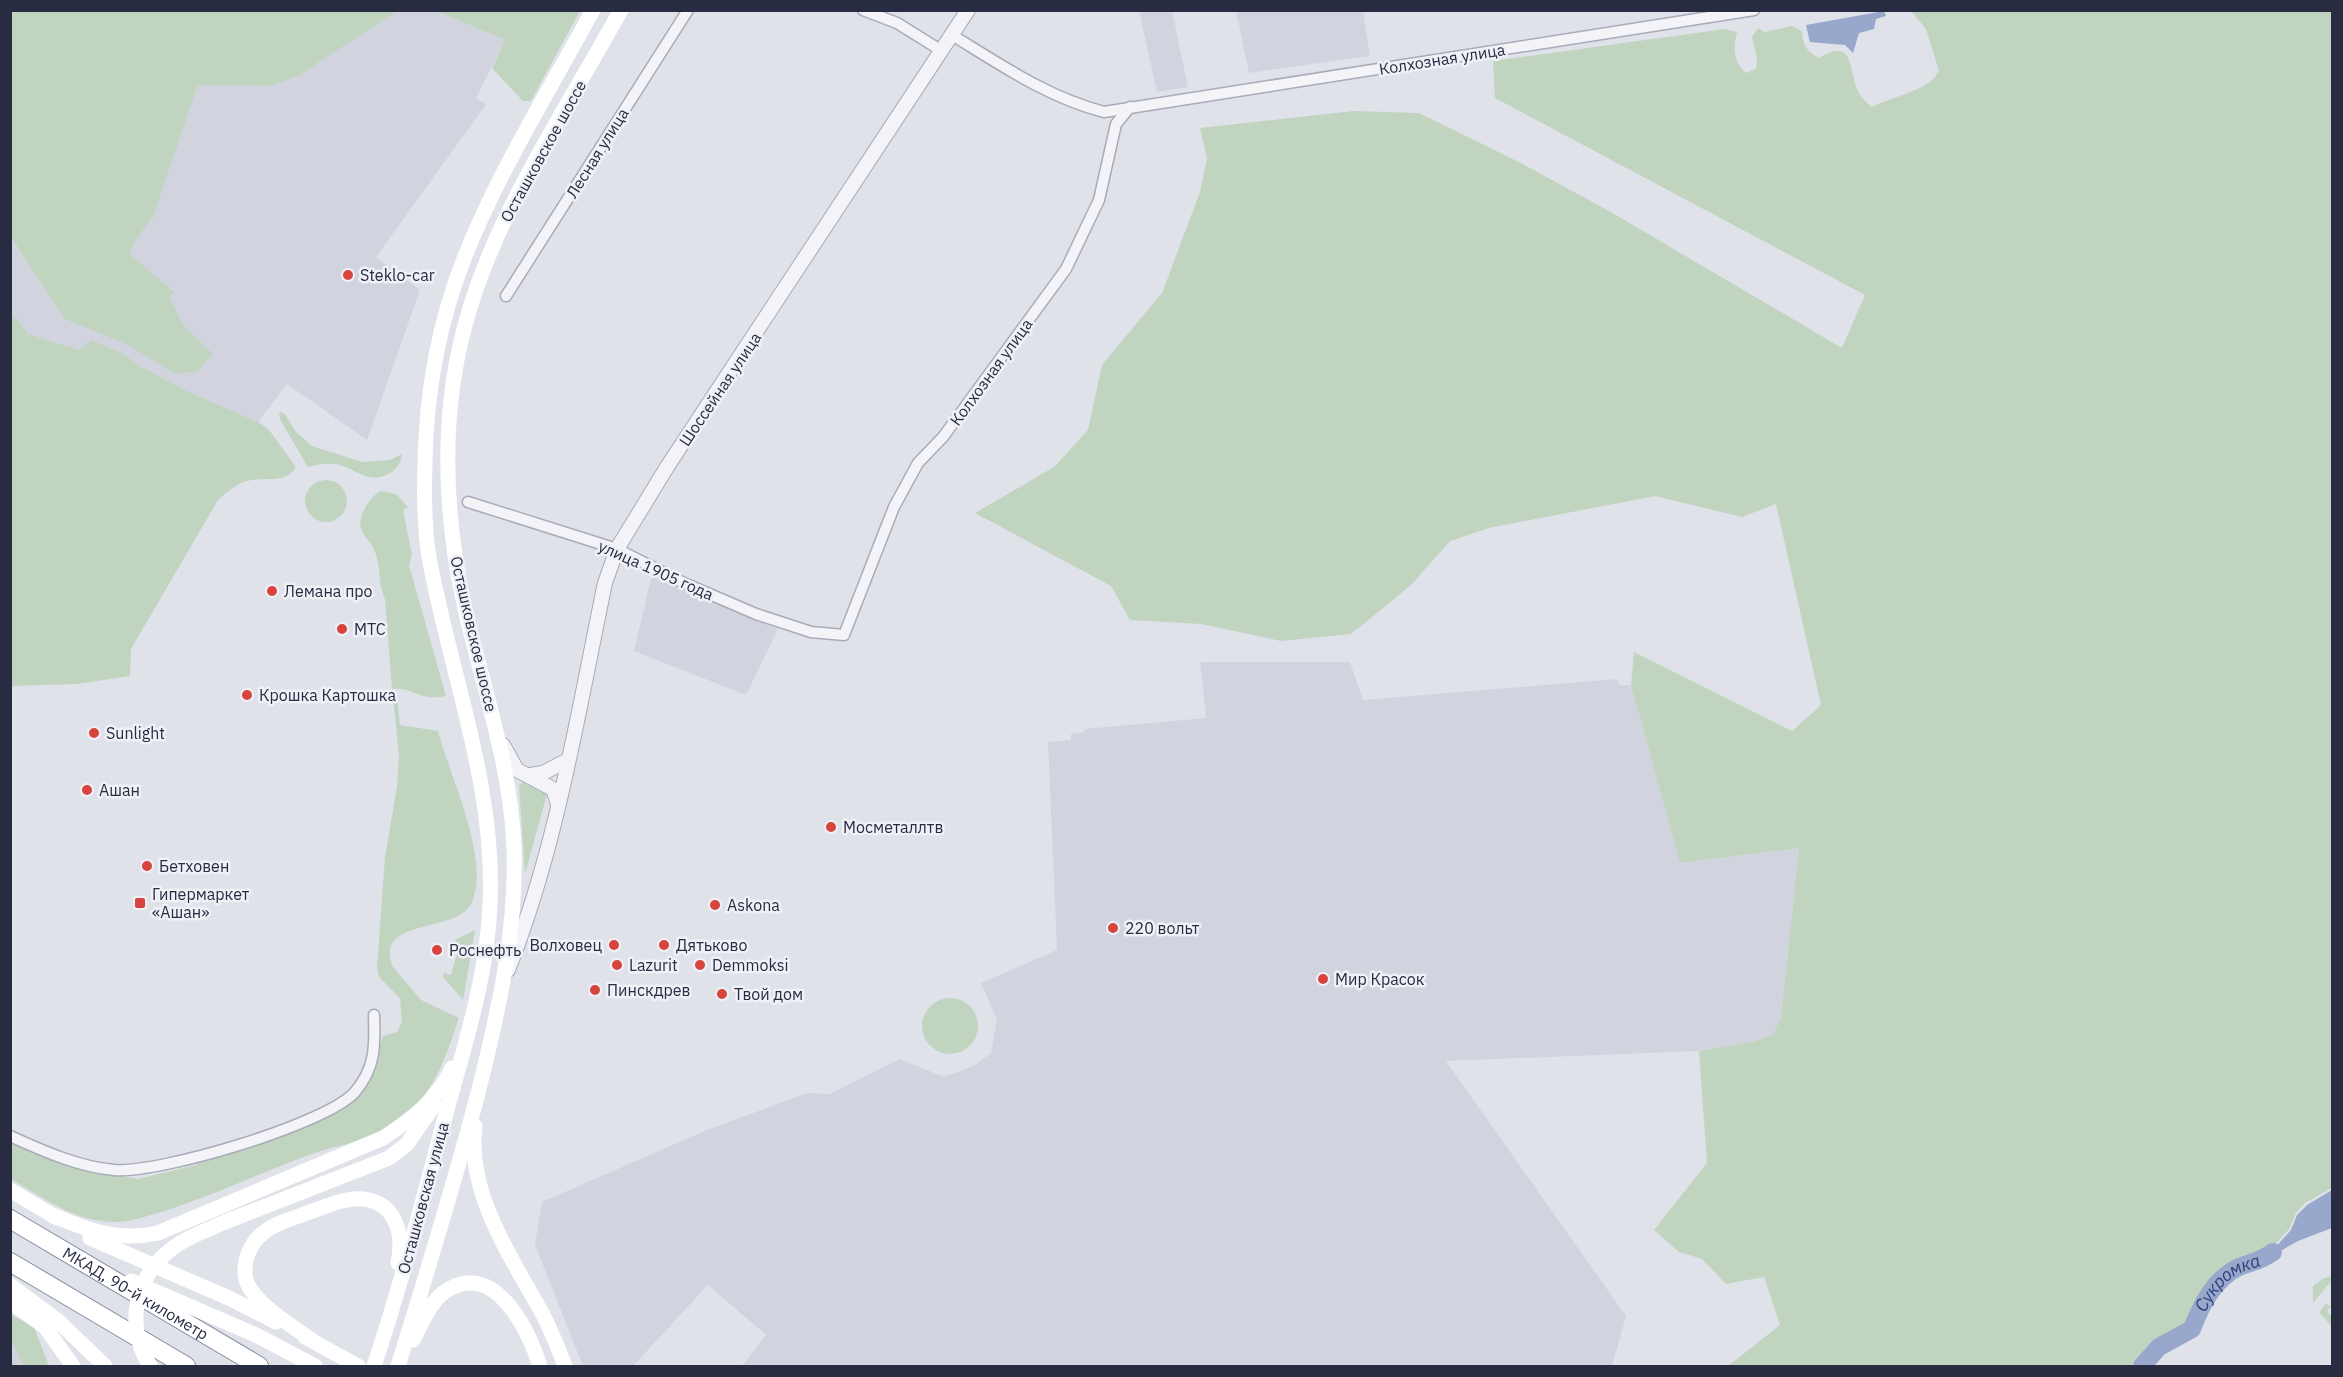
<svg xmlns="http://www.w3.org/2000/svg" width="2343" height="1377" viewBox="0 0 2343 1377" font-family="'IBM Plex Sans',sans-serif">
<rect width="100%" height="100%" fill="#e0e2ea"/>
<path fill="#d1d4df" d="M398,11H437L505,40L476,98L486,104L482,110L376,257L420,290L367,440L287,384L258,422L187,391L140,366L122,353L81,350L28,334L18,319L11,317L10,238L62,313L130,254L136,240L154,215L198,85L272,86L298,76Z
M1139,11H1172L1188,87L1157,92Z
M1236,11H1363L1370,56L1249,73Z
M652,574L778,629L746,695L634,651Z
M1200,662H1350L1363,700L1618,679L1619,685H1631L1680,863L1799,848L1781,1017L1773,1034L1753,1042L1699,1051L1446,1061L1626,1316L1612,1366H742L766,1335L708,1285L633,1366H583L535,1245L542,1202L707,1130L807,1093L830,1094L900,1059L944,1077L973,1066L991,1053L997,1020L981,983L1057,950L1048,742L1071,740V734L1084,732V729L1206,718Z
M10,1341L12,1342L24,1366H11Z"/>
<path fill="#c1d4c0" d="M10,11H398L298,76L272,86L198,85L154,215L136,240L130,254L175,293L169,297L183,325L213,354L197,372L174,373L126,344L65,319L11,238Z
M437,11L580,10V11L531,101H523L492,68L505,40Z
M1911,11H2332V1188L2305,1203L2296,1213L2290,1228L2271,1249L2257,1259L2239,1265L2226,1274L2200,1300L2190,1326L2158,1345L2141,1364L2142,1366H1728L1780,1325L1764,1277L1726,1284L1702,1259L1679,1252L1654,1230L1707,1163L1699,1051L1753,1042L1773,1034L1781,1017L1799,848L1680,863L1631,685L1634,652L1792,731L1821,705L1776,504L1742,517L1655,496L1489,528L1450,541L1411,585L1351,634L1281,641L1201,624L1130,620L1111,586L975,513L1054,467L1088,430L1102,365L1162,293L1200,192L1207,158L1200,128L1354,111L1419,113L1521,163L1609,211L1842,348L1865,295L1495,98L1493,61L1725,29L1737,32C1733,49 1733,61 1746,73L1756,69L1757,58L1752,37L1758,28L1765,32L1792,26L1802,31C1803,45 1806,51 1819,58C1854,36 1849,70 1857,89C1861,97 1866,102 1872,107C1893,96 1927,92 1939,71L1926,29Z
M11,317L18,319L28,334L80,350L91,340L122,353L140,366L187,391L258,422L269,430L296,467C285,485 265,476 247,481C236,484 227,492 218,500L131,649L130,676L77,684L11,686Z
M280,412L285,414L296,432L312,446L362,462L390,460L402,454C401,463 397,468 390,473C368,486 356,468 336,464C326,463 318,464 308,467L282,423L279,416Z
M305 501a21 21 0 1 1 42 0a21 21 0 1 1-42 0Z
M381,491L396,494L408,507L403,510L412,555L409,565L446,696C417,702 416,687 392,689L385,599C378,585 381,573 377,558C372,536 351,534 365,508C370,500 372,496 381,491Z
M393,697H397L400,725L438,731C449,774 492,862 471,904C456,934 373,917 393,967L421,1000L459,1018C446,1056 436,1089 405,1116C377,1141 342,1143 309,1155C249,1177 190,1207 128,1221C119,1223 106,1222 96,1220C65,1215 37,1194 11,1179L10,1141L112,1174L138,1179L196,1165L198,1162L325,1116L370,1075L383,1036L397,1032L402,1021L400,998L379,977L377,967L385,857L397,787L399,756Z
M526,780L542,786L547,794L525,874L519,785Z
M475,930L463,1000L443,977L444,973L451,975L457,953L450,951L455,940Z
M922 1026a28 28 0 1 1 56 0a28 28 0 1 1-56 0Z
M2332,1276V1280L2313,1303V1286L2324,1278Z
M2326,1303L2331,1307L2327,1311L2332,1317V1326L2319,1313Z
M10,1314L34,1327L49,1366H24L11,1341Z"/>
<path fill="#98a7cc" d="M1884,11L1886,16L1876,19L1874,29L1859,33L1853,53L1845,45L1810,42L1806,25Z
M2332,1190V1228L2298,1241L2261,1262L2252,1264L2273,1250L2291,1230L2297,1215L2307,1205Z"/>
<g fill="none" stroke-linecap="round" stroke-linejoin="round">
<path stroke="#98a7cc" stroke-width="18" id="s1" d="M2142,1366L2159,1347L2192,1329C2201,1305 2214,1279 2239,1267C2252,1262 2261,1261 2273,1252"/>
<defs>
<path id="minor" d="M863,10L897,23L942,51
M952,35C1001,65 1047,97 1104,112L1754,10
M506,296L688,10
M468,502L617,549L684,583L756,614L811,632L844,635L894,507L918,463L943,437L1066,269L1099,200L1116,124L1130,107
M10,1136C43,1151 79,1167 114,1170C158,1174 327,1124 355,1092C376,1067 375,1045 374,1015"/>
<path id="tertiary" d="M503,745L517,770L553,789L558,804
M530,775L543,773L568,760
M508,970C557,847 578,712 605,583L617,549L667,467L968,10"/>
<g id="trunk">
<path id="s2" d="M10,1219L259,1366"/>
<path d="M10,1262L186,1366"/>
</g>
</defs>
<use href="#minor" stroke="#a8abb8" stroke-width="13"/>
<use href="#tertiary" stroke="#a8abb8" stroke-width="16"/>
<use href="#trunk" stroke="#868ba1" stroke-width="20"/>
<use href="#minor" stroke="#f3f3f8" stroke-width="10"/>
<use href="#tertiary" stroke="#f3f3f8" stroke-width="14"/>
<path stroke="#fff" stroke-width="15" d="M475,1126C467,1190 507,1251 537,1304C549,1324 557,1345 565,1366
M10,1190L57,1218
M50,1214C87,1230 117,1242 158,1233L383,1138C412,1119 437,1100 452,1068
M225,1222L389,1158L407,1144L435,1104
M90,1238L229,1298L276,1322
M131,1281L256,1335L315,1366
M10,1285L57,1320L105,1366
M10,1302L45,1327L73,1366
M305,1337L358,1366
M413,1340C422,1324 429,1304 443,1293C493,1256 528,1329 540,1366
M313,1341C294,1327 253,1303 246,1280C242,1264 249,1244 262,1234C274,1223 292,1219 307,1213C319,1209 330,1204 342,1201C387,1190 406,1223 398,1263
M374,1366C401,1285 422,1203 444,1121C463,1050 487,979 490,905C496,786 450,673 429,557C424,527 424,495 425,464C426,394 439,322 465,256C499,171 549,91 593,10
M398,1366C426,1276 454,1185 478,1093C498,1014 517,930 514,847C510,744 467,649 454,548C443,468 446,385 470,308C501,206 569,104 621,10"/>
<use href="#trunk" stroke="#fff" stroke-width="18"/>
<path stroke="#fff" stroke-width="15" d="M150,1366C124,1324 135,1276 174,1247C189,1236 208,1230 225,1222"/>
</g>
<g fill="#d6443d" stroke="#eff1f7" stroke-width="2">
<circle cx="348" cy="275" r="6"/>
<circle cx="272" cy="591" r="6"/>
<circle cx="342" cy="629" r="6"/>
<circle cx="247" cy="695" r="6"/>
<circle cx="94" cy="733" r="6"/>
<circle cx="87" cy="790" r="6"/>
<circle cx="831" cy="827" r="6"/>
<circle cx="147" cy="866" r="6"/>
<rect x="134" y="897" width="12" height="12" rx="3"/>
<circle cx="715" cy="905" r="6"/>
<circle cx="1113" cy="928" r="6"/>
<circle cx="614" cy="945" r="6"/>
<circle cx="664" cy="945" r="6"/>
<circle cx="437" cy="950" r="6"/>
<circle cx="617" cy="965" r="6"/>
<circle cx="700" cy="965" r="6"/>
<circle cx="1323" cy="979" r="6"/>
<circle cx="595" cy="990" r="6"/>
<circle cx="722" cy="994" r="6"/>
</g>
<g text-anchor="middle" stroke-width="5" stroke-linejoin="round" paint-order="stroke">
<g font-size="16" fill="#272c42" stroke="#eff1f7">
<text transform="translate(1442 59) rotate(-9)" y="6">Колхозная улица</text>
<text transform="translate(543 151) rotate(-61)" y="6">Осташковское шоссе</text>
<text transform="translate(597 153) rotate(-58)" y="6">Лесная улица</text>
<text transform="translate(991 372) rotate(-54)" y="6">Колхозная улица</text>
<text transform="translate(720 389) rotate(-56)" y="6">Шоссейная улица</text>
<text transform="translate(656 570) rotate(24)" y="6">улица 1905 года</text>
<text transform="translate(474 634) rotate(77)" y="6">Осташковское шоссе</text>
<text transform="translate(423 1198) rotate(-75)" y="6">Осташковская улица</text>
<text dy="6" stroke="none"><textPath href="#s2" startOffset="146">МКАД, 90-й километр</textPath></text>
</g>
<g font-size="16" fill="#272c42" stroke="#eff1f7" text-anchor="start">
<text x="360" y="281">Steklo-car</text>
<text x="284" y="597">Лемана про</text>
<text x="354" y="635">МТС</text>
<text x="259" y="701">Крошка Картошка</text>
<text x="106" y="739">Sunlight</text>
<text x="99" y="796">Ашан</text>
<text x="843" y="833">Мосметаллтв</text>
<text x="159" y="872">Бетховен</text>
<text x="152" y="900">Гипермаркет<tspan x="152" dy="18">«Ашан»</tspan></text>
<text x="727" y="911">Askona</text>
<text x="1125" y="934">220 вольт</text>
<text x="602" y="951" text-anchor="end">Волховец</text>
<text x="676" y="951">Дятьково</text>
<text x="449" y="956">Роснефть</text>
<text x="629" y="971">Lazurit</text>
<text x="712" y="971">Demmoksi</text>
<text x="1335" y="985">Мир Красок</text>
<text x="607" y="996">Пинскдрев</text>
<text x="734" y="1000">Твой дом</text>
</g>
<g font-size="18" font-style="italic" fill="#2f4178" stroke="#eff1f7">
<text dy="6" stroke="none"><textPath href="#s1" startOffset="124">Сукромка</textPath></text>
</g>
</g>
<rect width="2343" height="1377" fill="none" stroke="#272c42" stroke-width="24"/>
</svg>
